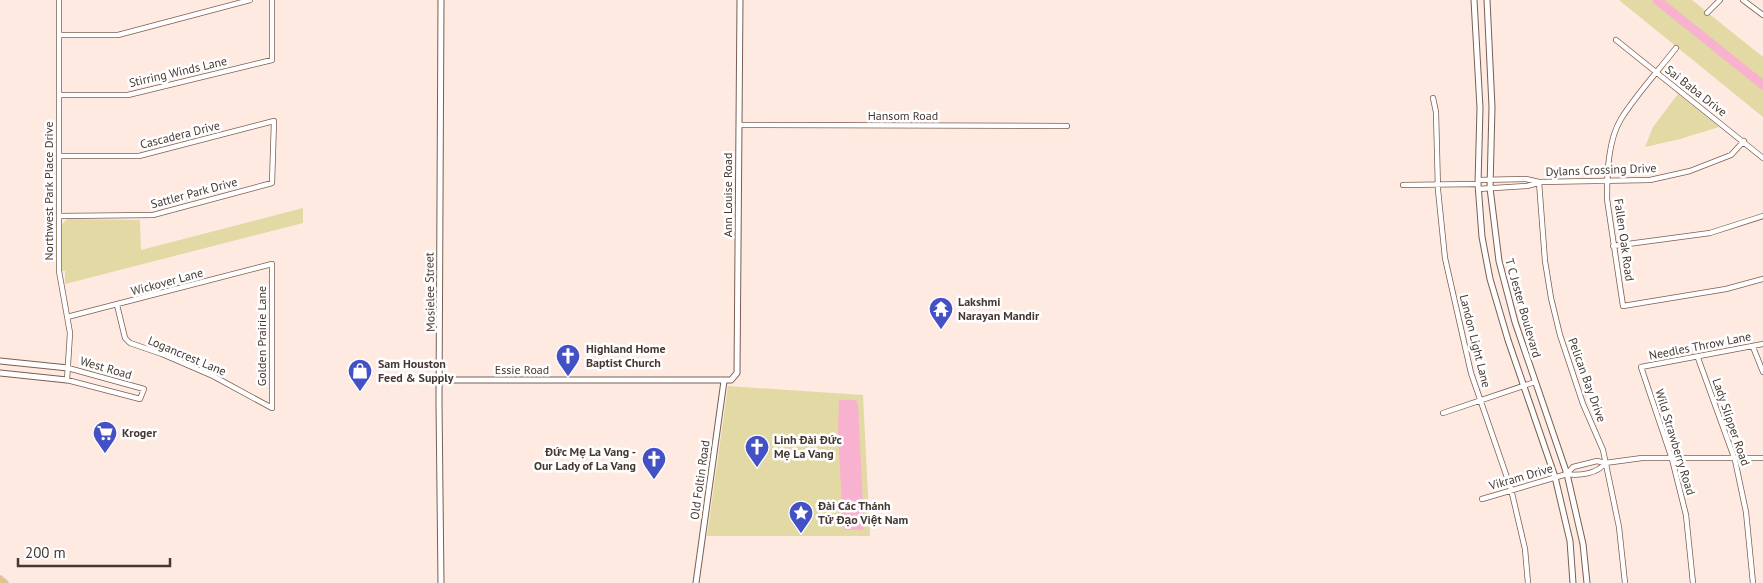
<svg xmlns="http://www.w3.org/2000/svg" width="1763" height="583" viewBox="0 0 1763 583" font-family="'PT Sans',sans-serif">
<rect width="100%" height="100%" fill="#ffeae1"/>
<path fill="#e3d9a4" d="M1619,0H1692L1763,57V117Z
M1678,94L1719,127L1680,139L1645,147L1653,127Z
M303,208V223L65,284V271H62V224L67,219L140,220L141,250Z
M728,386L863,395L870,536H707Z"/>
<path fill="#f8b1ce" d="M839,400H856L858,405L864,525L863,530H845L843,525L838,433Z"/>
<g fill="none" stroke-linecap="round" stroke-linejoin="round">
<path stroke="#f8b1ce" stroke-width="9" d="M1657,0L1763,85"/>
<defs>
<path id="minor" d="M59,0V271L70,333L67,380L140,399L144,389L68,368
M1743,0L1763,15
M1707,13L1720,0
M59,35H118L250,0
M1616,40L1763,158
M1676,48C1659,70 1635,96 1621,119C1608,140 1607,174 1607,199L1623,306L1726,289L1763,279
M59,95H128L272,60V0
M1433,98L1436,112L1438,190L1445,258L1471,373L1511,489L1525,549L1528,583
M740,125L1067,126
M1478,180L1526,179L1539,182L1650,180L1690,171L1731,155L1744,141
M1539,182L1545,261L1551,298L1560,335L1583,404L1603,450L1619,527L1625,583
M1403,185L1478,184
M1478,189L1527,186L1538,183
M59,216L153,215L272,183L274,121L139,156H59
M1613,246L1710,233L1763,216
M67,317L272,264V408L213,376L162,354L130,343L125,338L117,305
M1753,347L1763,372
M1698,358L1735,460L1746,512L1753,583
M1443,413L1535,382
M1567,474L1573,467L1597,461L1605,463L1642,458H1763
M1482,499L1567,474C1578,476 1598,474 1605,463
M1693,583L1686,515L1672,459L1641,367L1763,344"/>
<path id="tertiary" d="M441,0L439,403L441,583
M1474,0L1480,108L1478,184L1482,237L1490,279L1508,340L1555,477L1570,541L1573,583
M1487,0L1492,107L1490,188L1499,261L1515,322L1567,474L1583,544L1587,583
M0,361L68,368
M0,373L67,380
M440,380H731L737,373L740,0
M696,583L724,381"/>
<path id="primary" d="M0,579L5,583"/>
</defs>
<use href="#minor" stroke="#7b5e51" stroke-width="6"/>
<use href="#tertiary" stroke="#7b5e51" stroke-width="7"/>
<use href="#primary" stroke="#d6d3d2" stroke-width="8"/>
<use href="#minor" stroke="#fff" stroke-width="4.5"/>
<use href="#tertiary" stroke="#fff" stroke-width="5"/>
<use href="#primary" stroke="#e5c18f" stroke-width="6"/>
</g>
<defs>
<symbol id="temple-pin" viewBox="-11 -11 22 30"><path d="M0 17L-7.5 6A9.5 9.5 0 1 1 7.5 6Z" fill="#4351c5" stroke="#fff"/><path d="M0-6L5-2H3V0L6.5 2.5H4V6H1.5V3h-3V6H-4V2.5H-6.5L-3 0V-2H-5Z" fill="#fff"/></symbol>
<symbol id="church-pin" viewBox="-11 -11 22 30"><path d="M0 17L-7.5 6A9.5 9.5 0 1 1 7.5 6Z" fill="#4351c5" stroke="#fff"/><path d="M-1.2-6h2.4v3.5h3.3v2.4h-3.3V6h-2.4V-.1h-3.3v-2.4h3.3Z" fill="#fff"/></symbol>
<symbol id="shop-pin" viewBox="-11 -11 22 30"><path d="M0 17L-7.5 6A9.5 9.5 0 1 1 7.5 6Z" fill="#4351c5" stroke="#fff"/><path d="M-5-2.5h2.3a2.7 3.5 0 0 1 5.4 0H5L5.5 6h-11ZM-1.5-2.5h3a1.5 2.3 0 0 0-3 0Z" fill="#fff"/></symbol>
<symbol id="supermarket-pin" viewBox="-11 -11 22 30"><path d="M0 17L-7.5 6A9.5 9.5 0 1 1 7.5 6Z" fill="#4351c5" stroke="#fff"/><path d="M-6-5.5h2.5l.6 2H6L4.5 2H-2.5L-4.4-4H-6ZM-1.5 3.2a1.3 1.3 0 1 0 .1 0ZM3 3.2a1.3 1.3 0 1 0 .1 0Z" fill="#fff"/></symbol>
<symbol id="sight-pin" viewBox="-11 -11 22 30"><path d="M0 17L-7.5 6A9.5 9.5 0 1 1 7.5 6Z" fill="#4351c5" stroke="#fff"/><path d="M0-6L1.8-2.2L6-1.7L2.9 1.2L3.7 5.4L0 3.3L-3.7 5.4L-2.9 1.2L-6-1.7L-1.8-2.2Z" fill="#fff"/></symbol>
</defs>
<g fill-rule="evenodd">
<use href="#temple-pin" x="927" y="295" width="28" height="38"/>
<use href="#church-pin" x="554" y="342" width="28" height="38"/>
<use href="#shop-pin" x="346" y="357" width="28" height="38"/>
<use href="#supermarket-pin" x="91" y="419" width="28" height="38"/>
<use href="#church-pin" x="743" y="433" width="28" height="38"/>
<use href="#church-pin" x="640" y="445" width="28" height="38"/>
<use href="#sight-pin" x="787" y="499" width="28" height="38"/>
</g>
<g text-anchor="middle" stroke-width="5" stroke-linejoin="round" paint-order="stroke">
<g font-size="12" fill="#453832" stroke="#fff">
<text transform="translate(178 72) rotate(-13)" y="4">Stirring Winds Lane</text>
<text transform="translate(1696 91) rotate(38)" y="4">Sai Baba Drive</text>
<text x="903" y="120">Hansom Road</text>
<text transform="translate(180 135) rotate(-14)" y="4">Cascadera Drive</text>
<text transform="translate(1601 170) rotate(-2)" y="4">Dylans Crossing Drive</text>
<text transform="translate(49 191) rotate(-90)" y="4">Northwest Park Place Drive</text>
<text transform="translate(194 193) rotate(-15)" y="4">Sattler Park Drive</text>
<text transform="translate(728 195) rotate(-90)" y="4">Ann Louise Road</text>
<text transform="translate(1624 240) rotate(82)" y="4">Fallen Oak Road</text>
<text transform="translate(167 282) rotate(-15)" y="4">Wickover Lane</text>
<text transform="translate(430 292) rotate(-91)" y="4">Mosielee Street</text>
<text transform="translate(1523 308) rotate(74)" y="4">T C Jester Boulevard</text>
<text transform="translate(262 336) rotate(-90)" y="4">Golden Prairie Lane</text>
<text transform="translate(1475 341) rotate(76)" y="4">Landon Light Lane</text>
<text transform="translate(1700 346) rotate(-11)" y="4">Needles Throw Lane</text>
<text transform="translate(187 356) rotate(23)" y="4">Logancrest Lane</text>
<text transform="translate(106 368) rotate(16)" y="4">West Road</text>
<text x="522" y="374">Essie Road</text>
<text transform="translate(1587 380) rotate(70)" y="4">Pelican Bay Drive</text>
<text transform="translate(1731 422) rotate(71)" y="4">Lady Slipper Road</text>
<text transform="translate(1675 442) rotate(73)" y="4">Wild Strawberry Road</text>
<text transform="translate(1521 477) rotate(-16)" y="4">Vikram Drive</text>
<text transform="translate(700 480) rotate(-82)" y="4">Old Foltin Road</text>
</g>
<g font-size="12" font-weight="bold" fill="#453832" stroke="#fff" text-anchor="start">
<text x="958" y="306">Lakshmi<tspan x="958" dy="14">Narayan Mandir</tspan></text>
<text x="586" y="353">Highland Home<tspan x="586" dy="14">Baptist Church</tspan></text>
<text x="378" y="368">Sam Houston<tspan x="378" dy="14">Feed &amp; Supply</tspan></text>
<text x="122" y="437">Kroger</text>
<text x="774" y="444">Linh Đài Đức<tspan x="774" dy="14">Mẹ La Vang</tspan></text>
<text x="636" y="456" text-anchor="end">Đức Mẹ La Vang -<tspan x="636" dy="14">Our Lady of La Vang</tspan></text>
<text x="818" y="510">Đài Các Thánh<tspan x="818" dy="14">Tử Đạo Việt Nam</tspan></text>
</g>
</g>
<path d="M18 558v8h152v-8" fill="none" stroke="#453832" stroke-width="2.5"/>
<text x="25" y="558" font-size="15" fill="#453832" stroke="#ffffff" stroke-width="4" paint-order="stroke">200 m</text>
</svg>
